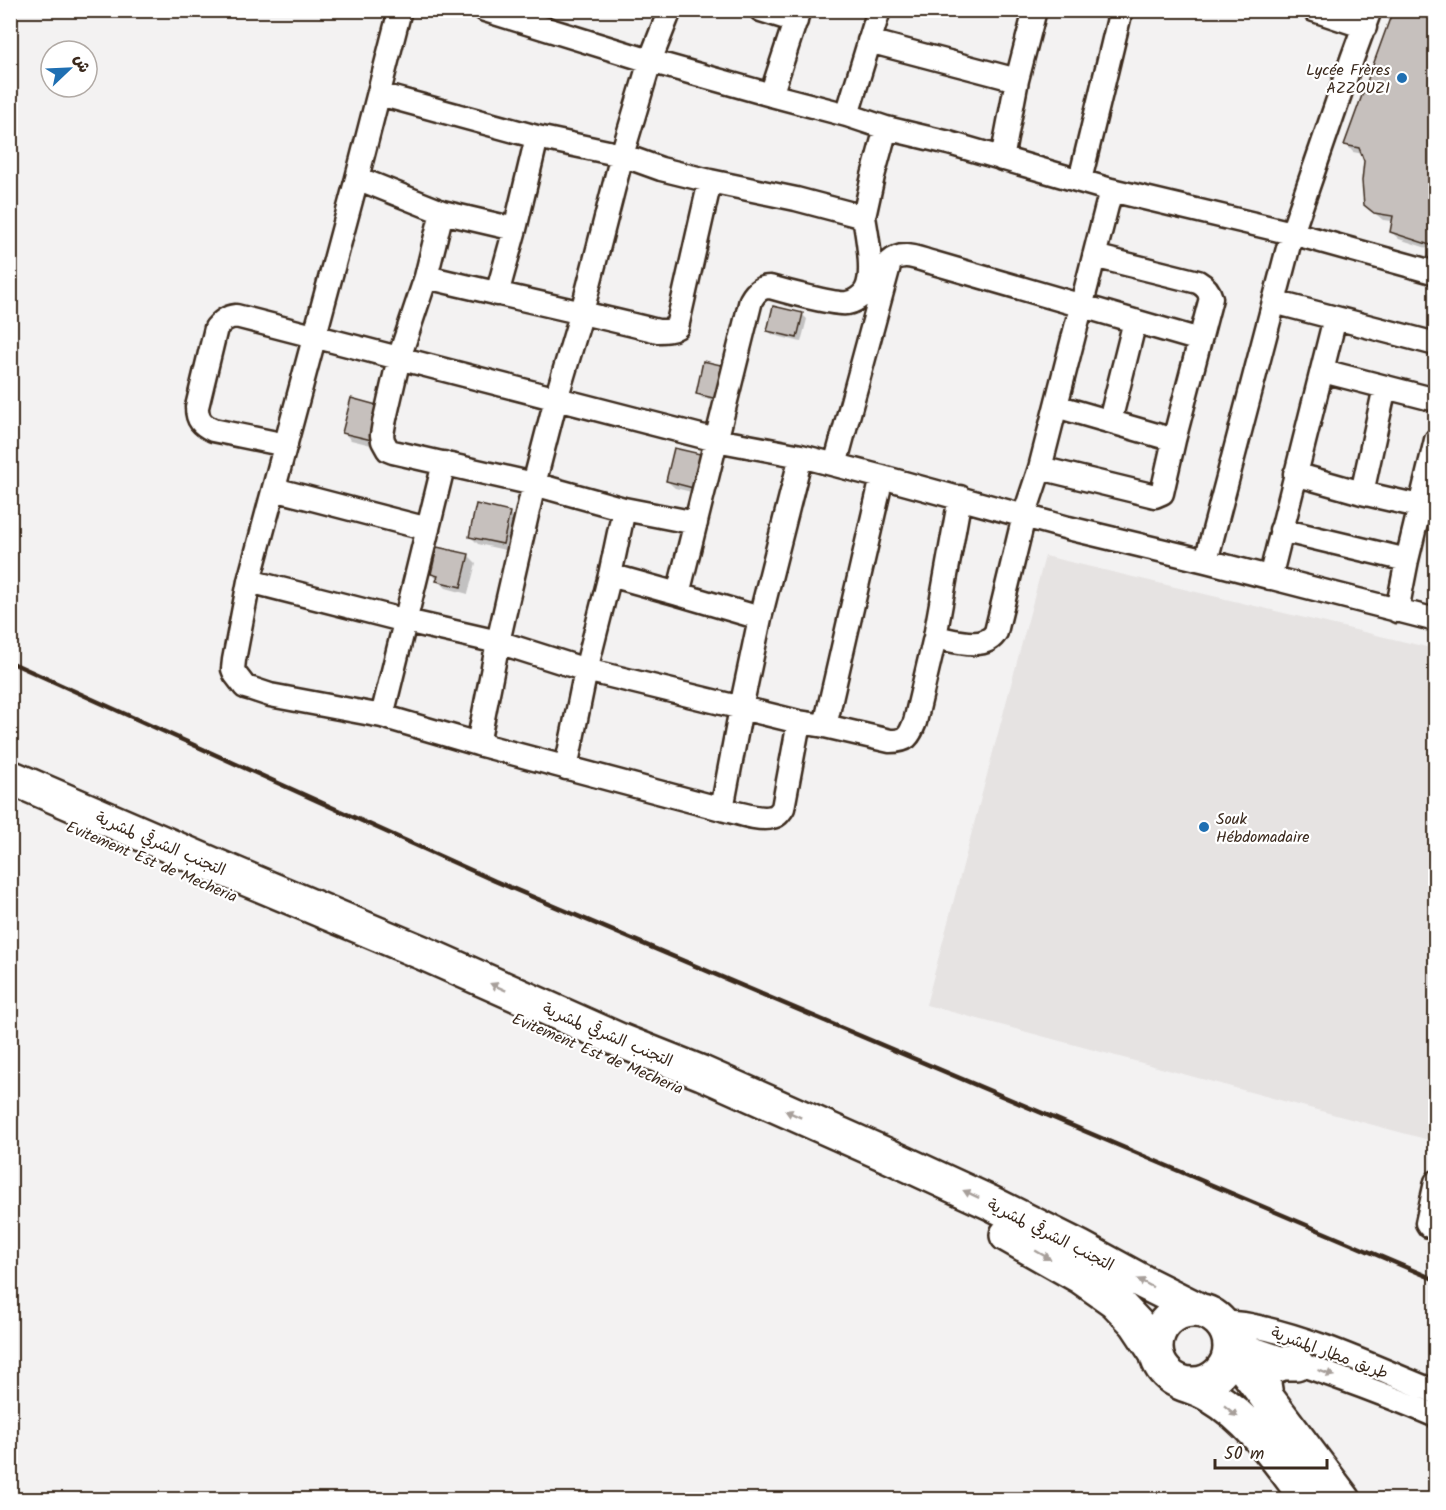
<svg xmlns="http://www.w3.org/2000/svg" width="1446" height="1510" viewBox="0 0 1446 1510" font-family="Kalam,'Playpen Sans Arabic',sans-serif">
<rect width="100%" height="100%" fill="#f3f2f2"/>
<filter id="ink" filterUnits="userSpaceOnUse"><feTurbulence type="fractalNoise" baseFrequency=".0167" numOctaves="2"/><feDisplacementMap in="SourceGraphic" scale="12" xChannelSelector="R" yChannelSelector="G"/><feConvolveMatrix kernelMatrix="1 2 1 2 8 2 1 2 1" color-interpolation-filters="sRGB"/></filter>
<g filter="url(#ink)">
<path fill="#e6e3e2" d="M1045,556L1435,649L1436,1114L1429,1140L926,1005Z"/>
<path fill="#0003" d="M1436,10V251L1399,239L1391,232L1393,221L1383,220L1365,205L1366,160L1363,154L1353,152L1346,144Z
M802,314L807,319L801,342L773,335L768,331Z
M704,363L727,404L702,398L698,393Z
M352,400L383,448L351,440L344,433Z
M675,450L708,496L675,488L667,481Z
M509,513L516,521L510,551L478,544L470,536Z
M468,555L476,563L468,594L446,588L432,574Z"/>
<path fill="#c6c0bd" stroke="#3b2a1e" stroke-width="1.5" d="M1393,10H1436V247L1390,232L1393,216L1374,213L1364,205L1362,181L1364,161L1359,148L1344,145Z
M773,306L803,313L797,338L767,331Z
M703,361L730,367L722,400L696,394Z
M351,398L384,407L376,441L342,433Z
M674,448L709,456L701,490L666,481Z
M476,504L510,512L503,544L469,537Z
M437,547L469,554L461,587L436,581L438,576L431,574Z"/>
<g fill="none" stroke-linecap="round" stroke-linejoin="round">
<defs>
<path id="minor" d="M400,10L357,178L249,581L234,660L233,669L235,674L245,687L252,689L270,695L382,716L478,744L722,809C735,812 760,821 772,817C778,816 780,812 783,808L799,722
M485,10L650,61L771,95L847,115L886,128L949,143L1111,190L1292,233L1436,273
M761,10L796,21
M1314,10L1365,27
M869,41L1017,80
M379,94L537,137L622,155L661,169L710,181L677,327C671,331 666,331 658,331C581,312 503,295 426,277
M771,95L799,10
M847,115L879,10
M1002,159L1017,80L1035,10
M357,178L442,212L515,229
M1080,180L1121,10
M710,181L796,199L864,217L873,176L886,128
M442,212L426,277L399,358L384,423L382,435L383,441L388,450L393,452L534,484L624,509L696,523
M1094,256L1198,282C1205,286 1209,290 1211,298L1200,340
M497,294L515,229L537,137
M1274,302L1436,344
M1323,371L1436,400
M1056,406L1174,440
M1110,421L1135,321
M286,445L213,430C202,425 197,420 197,407L216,328C222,321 227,317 236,316L716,440L801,456L882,477L1068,528L1206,561L1436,620
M835,465L890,262C903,250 918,259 934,263L1200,340L1174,440L1162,493L1155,496L1040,468
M1295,474L1362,493L1419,506
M274,489L428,529
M1362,493L1385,387
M1281,530L1407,560
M1206,561L1292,233L1352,59L1370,10
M610,575L678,594
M1270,578L1335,318
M249,581L406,621L498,642L586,670L799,722L825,726L890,741C907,741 909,737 915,722L935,637L960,497
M1397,611L1407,560L1436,440
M760,618L678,594L751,300C756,291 761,287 770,287C784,291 835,305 847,303C854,302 863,296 866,290C875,274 867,235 864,217
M935,637C953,640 985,652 996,632L1024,516L1040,468L1111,190
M382,716L444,463
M825,726L882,477
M478,744L498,642L534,484L556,399L582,312L622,155L650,61L670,10
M566,768L586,670L610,575L624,509
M722,809L741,708L760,618L801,456
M1436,1182L1427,1223L1429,1226L1436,1228
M1222,1322C1233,1323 1244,1323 1254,1326C1317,1339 1376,1368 1436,1392
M1231,1341C1300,1364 1369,1387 1436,1416"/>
<path id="highway" d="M10,777L216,866L423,953L619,1040L702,1073L889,1156L991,1203L1079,1247L1145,1283L1197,1309
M1007,1235L1081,1277L1115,1301L1136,1323L1156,1353
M1156 1347a37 37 0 1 1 74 0a37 37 0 1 1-74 0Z
M1231,1350L1344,1500
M1181,1383C1191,1387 1202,1390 1211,1396C1252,1420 1280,1463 1308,1500
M1266,1396L1263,1377L1269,1368L1283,1363H1296"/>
</defs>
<use href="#minor" stroke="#3b2a1e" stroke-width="27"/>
<use href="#highway" stroke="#3b2a1e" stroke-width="38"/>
<use href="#minor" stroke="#fff" stroke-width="22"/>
<use href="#highway" stroke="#fff" stroke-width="33"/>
<path stroke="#3b2a1e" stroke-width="4.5" d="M10,662L495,881L1436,1280"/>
</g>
<defs><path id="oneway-solid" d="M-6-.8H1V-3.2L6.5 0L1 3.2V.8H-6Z" transform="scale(1.5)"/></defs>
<g fill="#a79f9a">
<use href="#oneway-solid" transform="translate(498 987) rotate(-156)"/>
<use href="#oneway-solid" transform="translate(793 1114) rotate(-156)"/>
<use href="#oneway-solid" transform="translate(971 1194) rotate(-155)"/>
<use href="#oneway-solid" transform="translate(1043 1255) rotate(30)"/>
<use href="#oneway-solid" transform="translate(1145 1283) rotate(-152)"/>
<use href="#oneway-solid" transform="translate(1326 1373) rotate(20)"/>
<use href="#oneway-solid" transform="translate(1231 1411) rotate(39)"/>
</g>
</g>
<g fill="#1f6fb2" stroke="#fff" stroke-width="2">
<circle cx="1402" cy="78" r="6"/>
<circle cx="1204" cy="827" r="6"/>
</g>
<g text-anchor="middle" stroke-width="4.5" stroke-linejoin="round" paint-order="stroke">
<g font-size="16" fill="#3b2a1e" stroke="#fff" text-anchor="end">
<text x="1390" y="75">Lycée Frères<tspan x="1390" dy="18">AZZOUZI</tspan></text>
<text x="1216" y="824" text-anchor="start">Souk<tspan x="1216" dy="18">Hébdomadaire</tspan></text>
</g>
<g font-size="16" fill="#3b2a1e" stroke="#fff">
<text transform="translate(161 843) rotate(23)" y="6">التجنب الشرقي لمشرية</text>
<text transform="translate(152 861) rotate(23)" y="6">Evitement Est de Mecheria</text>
<text transform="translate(608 1034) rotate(23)" y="6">التجنب الشرقي لمشرية</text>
<text transform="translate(598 1053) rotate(23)" y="6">Evitement Est de Mecheria</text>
<text transform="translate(1051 1234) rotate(27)" y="6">التجنب الشرقي لمشرية</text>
<text transform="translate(1330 1352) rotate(20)" y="6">طريق مطار المشرية</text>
</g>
</g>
<rect width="1446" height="1510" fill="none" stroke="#fff" stroke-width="36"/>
<rect x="18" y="18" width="1410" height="1474" fill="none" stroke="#3b2a1e" stroke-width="2" filter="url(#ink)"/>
<g transform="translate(69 69) rotate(67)"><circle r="28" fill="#ffffff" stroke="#b1aaa5" stroke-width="1.5"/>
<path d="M0-4.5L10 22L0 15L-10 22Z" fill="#1f6fb2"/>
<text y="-9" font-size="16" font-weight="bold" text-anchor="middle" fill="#3b2a1e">ش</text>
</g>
<path d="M1215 1459v9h112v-9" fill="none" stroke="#3b2a1e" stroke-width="3"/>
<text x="1224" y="1459" font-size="18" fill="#3b2a1e" stroke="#ffffff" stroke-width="4.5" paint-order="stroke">50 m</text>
</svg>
